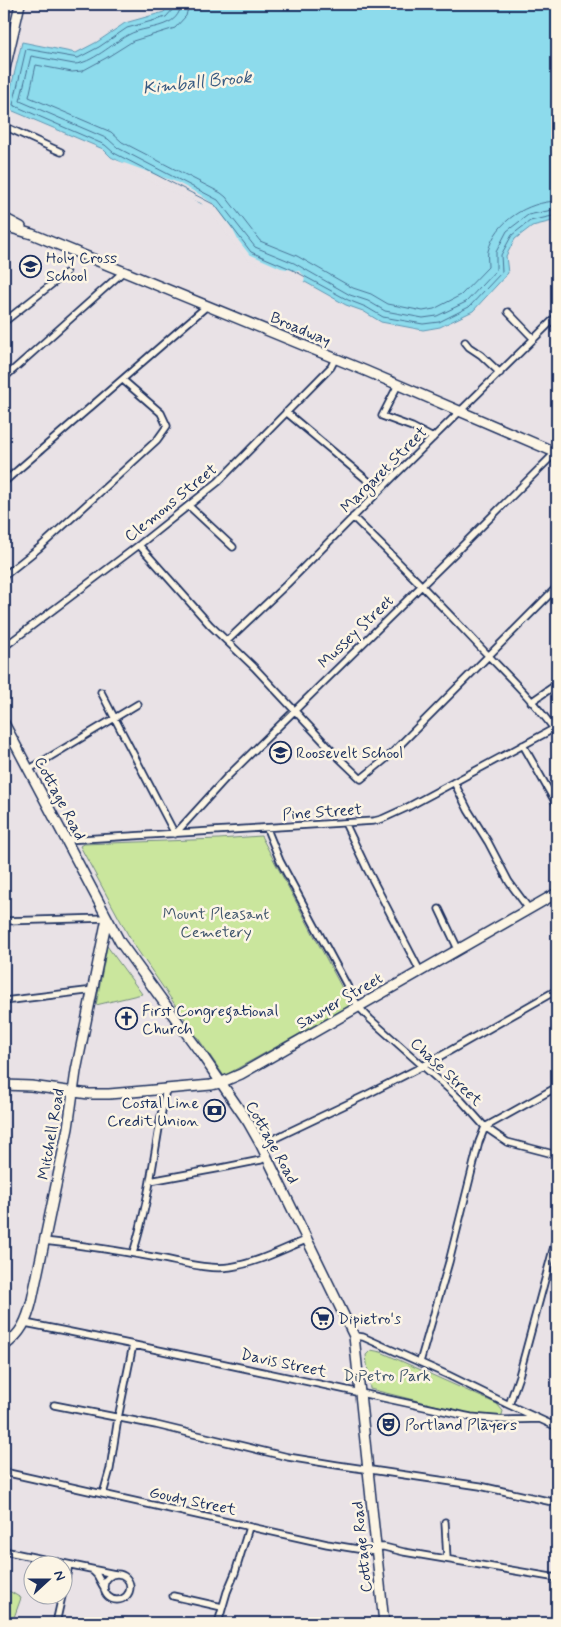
<svg xmlns="http://www.w3.org/2000/svg" width="561" height="1627" viewBox="0 0 561 1627" font-family="Mynerve,sans-serif">
<rect width="100%" height="100%" fill="#e9e2e6"/>
<filter id="ink" filterUnits="userSpaceOnUse"><feTurbulence type="fractalNoise" baseFrequency=".02" numOctaves="2"/><feDisplacementMap in="SourceGraphic" scale="10" xChannelSelector="R" yChannelSelector="G"/><feConvolveMatrix kernelMatrix="1 2 1 2 8 2 1 2 1" color-interpolation-filters="sRGB"/></filter>
<g filter="url(#ink)">
<path fill="#cae69d" stroke="#728a7e" d="M261,836L351,1005L224,1076L132,942L80,846L83,844L219,839Z
M107,946L142,994L96,1005Z
M371,1350L381,1352L497,1404L503,1411L502,1415L495,1417L470,1414L370,1389L366,1355Z
M4,1588L21,1598L12,1623H4Z"/>
<path fill="#8ddbec" stroke="#5f96b3" d="M171,4H557V220L532,226L515,239L506,256L508,273L473,311L440,327L423,330L381,322L363,311L346,305L289,273L248,256L212,209L111,157L103,149L6,108L22,42L76,53L97,42L125,23L164,12Z"/>
<path fill="#e9e2e6" d="M113,159L176,182L199,194L215,205L233,230L238,240L249,254L281,268L299,271L305,276L304,282L249,259L239,249L210,211L205,208L201,203L175,193L113,161Z"/>
<g fill="none" stroke-linecap="round" stroke-linejoin="round">
<path stroke="#497497" stroke-width="1" d="M175,4L174,8L166,17L127,28L99,47L78,58L26,49L13,105L105,145L114,153L215,205L251,252L291,269L348,300L366,307L383,317L423,324L439,322L469,307L502,272L501,255L512,235L530,221L557,215
M181,4C181,11 176,19 169,22C156,29 140,28 128,35C113,43 91,64 74,64L31,56L20,101L108,139L118,148L218,200L255,247L294,263L350,295L368,301L385,311L423,318L437,316L466,302L496,270V252L507,231L528,215L557,209
M189,4L186,16L175,28L133,41L106,58L82,71L72,72L36,65L29,97L111,132L122,142L221,193L226,197L260,241L297,256L353,288L371,294L388,304L423,311L434,309L461,295L488,267C488,262 487,256 488,251C496,221 527,202 557,201"/>
<defs>
<path id="street" d="M4,126L61,152
M508,312L534,339
M4,322L66,273
M465,342L469,347L481,355L500,373
M4,378L123,272
M398,385L382,416L412,427L433,438
M286,412L379,490
M4,482L207,306
M189,506L233,547
M353,517C397,560 440,604 482,649C507,675 533,700 554,729
M139,545L210,625L254,667L336,755L361,779L388,757L557,587
M4,576L39,548L157,440L167,426L161,413L123,380
M227,641L287,584L393,477L557,316
M4,647L139,545L218,482L331,367L335,359
M101,692L175,834L226,778L455,553L557,451
M531,702L557,684
M523,745L557,805
M28,770L138,704
M454,782L468,810L488,842L509,882L529,909
M345,823L367,869L420,971
M267,829L280,861L358,1006L370,1019L461,1100L485,1127L479,1142L449,1262L420,1362
M66,840L374,821L382,819L406,808L557,727
M439,909L458,949
M4,921L107,918
M4,1001L94,990
M557,1087L485,1127L507,1142L557,1155
M261,1145L366,1095L423,1066L557,990
M150,1181L221,1168L261,1160L267,1157
M44,1241C82,1245 120,1251 158,1258C181,1262 207,1270 230,1267C257,1263 281,1250 306,1240
M133,1253C150,1200 155,1144 166,1089
M25,1323C174,1352 323,1385 471,1417L505,1420L539,1419
M354,1336L363,1337L448,1375L509,1405L557,1427
M54,1405L156,1425L288,1457L337,1465L480,1486L557,1503
M509,1405L519,1376L557,1235
M4,1472L327,1544L376,1552
M103,1494L110,1469L118,1418L133,1345
M445,1522L447,1559
M376,1547H384L404,1552L557,1578
M4,1551L115,1574
M93,1571L97,1575L103,1586
M104 1587a13 13 0 1 1 26 0a13 13 0 1 1-26 0Z
M173,1596L222,1607
M56,1623L69,1565
M218,1623L227,1592L235,1573L249,1527"/>
<path id="secondary" d="M4,73L20,4
M4,218L21,227
M4,226L32,234L366,371L557,453
M4,723L120,942L202,1055L248,1122L261,1145L354,1336L384,1623
M4,1085L31,1086L89,1094H109L211,1085L220,1083L241,1074L557,893
M4,1346C21,1334 27,1321 32,1300L68,1128L76,1071L107,918"/>
</defs>
<use href="#street" stroke="#1b2f5e" stroke-width="9"/>
<use href="#secondary" stroke="#1b2f5e" stroke-width="12"/>
<use href="#street" stroke="#fcf5e5" stroke-width="5.5"/>
<use href="#secondary" stroke="#fcf5e5" stroke-width="9"/>
</g>
</g>
<defs>
<symbol id="school-ring" viewBox="-11 -11 22 22"><circle r="9.5" fill="#fcf5e5" stroke="#1b2f5e" stroke-width="1.5"/><path d="M0-5L7-2L0 1L-7-2ZM-4 1L0 2.5L4 1V4Q0 6-4 4Z" fill="#1b2f5e"/></symbol>
<symbol id="church-ring" viewBox="-11 -11 22 22"><circle r="9.5" fill="#fcf5e5" stroke="#1b2f5e" stroke-width="1.5"/><path d="M-1.2-6h2.4v3.5h3.3v2.4h-3.3V6h-2.4V-.1h-3.3v-2.4h3.3Z" fill="#1b2f5e"/></symbol>
<symbol id="bank-ring" viewBox="-11 -11 22 22"><circle r="9.5" fill="#fcf5e5" stroke="#1b2f5e" stroke-width="1.5"/><path d="M-6-4H6V4H-6ZM0-2.3a2.3 2.3 0 1 0 0 4.6a2.3 2.3 0 1 0 0-4.6Z" fill="#1b2f5e"/></symbol>
<symbol id="supermarket-ring" viewBox="-11 -11 22 22"><circle r="9.5" fill="#fcf5e5" stroke="#1b2f5e" stroke-width="1.5"/><path d="M-6-5.5h2.5l.6 2H6L4.5 2H-2.5L-4.4-4H-6ZM-1.5 3.2a1.3 1.3 0 1 0 .1 0ZM3 3.2a1.3 1.3 0 1 0 .1 0Z" fill="#1b2f5e"/></symbol>
<symbol id="theatre-ring" viewBox="-11 -11 22 22"><circle r="9.5" fill="#fcf5e5" stroke="#1b2f5e" stroke-width="1.5"/><path d="M-5-5.5Q0-4 5-5.5V0Q5 5 0 6Q-5 5-5 0ZM-3.3-2.5H-1v1.5H-3.3ZM1-2.5H3.3v1.5H1ZM-2.8 1Q0 5.5 2.8 1Z" fill="#1b2f5e"/></symbol>
</defs>
<g fill-rule="evenodd">
<use href="#school-ring" x="18" y="254" width="25" height="25"/>
<use href="#school-ring" x="268" y="740" width="25" height="25"/>
<use href="#church-ring" x="114" y="1006" width="25" height="25"/>
<use href="#bank-ring" x="202" y="1098" width="25" height="25"/>
<use href="#supermarket-ring" x="310" y="1306" width="25" height="25"/>
<use href="#theatre-ring" x="376" y="1412" width="25" height="25"/>
</g>
<g text-anchor="middle" stroke-width="5" stroke-linejoin="round" paint-order="stroke">
<g font-size="16" fill="#1b2f5e" stroke="#fcf5e5" text-anchor="start">
<text x="46" y="263">Holy Cross<tspan x="46" dy="18">School</tspan></text>
<text x="296" y="758">Roosevelt School</text>
<text x="142" y="1016">First Congregational<tspan x="142" dy="18">Church</tspan></text>
<text x="199" y="1108" text-anchor="end">Costal Line<tspan x="199" dy="18">Credit Union</tspan></text>
<text x="338" y="1324">Dipietro's</text>
<text x="405" y="1430">Portland Players</text>
</g>
<g font-size="16" fill="#1b2f5e" stroke="#fcf5e5">
<text transform="translate(301 328) rotate(23)" y="6">Broadway</text>
<text transform="translate(383 469) rotate(-45)" y="6">Margaret Street</text>
<text transform="translate(170 502) rotate(-39)" y="6">Clemons Street</text>
<text transform="translate(355 631) rotate(-44)" y="6">Mussey Street</text>
<text transform="translate(61 798) rotate(62)" y="6">Cottage Road</text>
<text transform="translate(322 811) rotate(-4)" y="6">Pine Street</text>
<text transform="translate(339 1000) rotate(-30)" y="6">Sawyer Street</text>
<text transform="translate(447 1071) rotate(43)" y="6">Chase Street</text>
<text transform="translate(50 1134) rotate(-80)" y="6">Mitchell Road</text>
<text transform="translate(273 1142) rotate(61)" y="6">Cottage Road</text>
<text transform="translate(284 1362) rotate(12)" y="6">Davis Street</text>
<text transform="translate(193 1500) rotate(12)" y="6">Goudy Street</text>
<text transform="translate(361 1547) rotate(-96)" y="6">Cottage Road</text>
</g>
<g font-size="16" fill="#3e546b" stroke="#fcf5e5">
<text x="216" y="919">Mount Pleasant<tspan x="216" dy="18">Cemetery</tspan></text>
<text x="387" y="1381">DiPetro Park</text>
</g>
<g font-size="18" font-style="italic" fill="#385a82" stroke="#fcf5e5">
<text transform="translate(197 82) rotate(-6)" y="6">Kimball Brook</text>
</g>
</g>
<rect width="561" height="1627" fill="none" stroke="#fcf5e5" stroke-width="20"/>
<rect x="10" y="10" width="541" height="1607" fill="none" stroke="#1b2f5e" stroke-width="2" filter="url(#ink)"/>
<g transform="translate(48 1580) rotate(69)"><circle r="24" fill="#fcf5e5" stroke="#a2a6af"/>
<path d="M0-4L9 19L0 12L-9 19Z" fill="#1b2f5e"/>
<text y="-8" font-size="14" font-weight="bold" text-anchor="middle" fill="#1b2f5e">N</text>
</g>
</svg>
